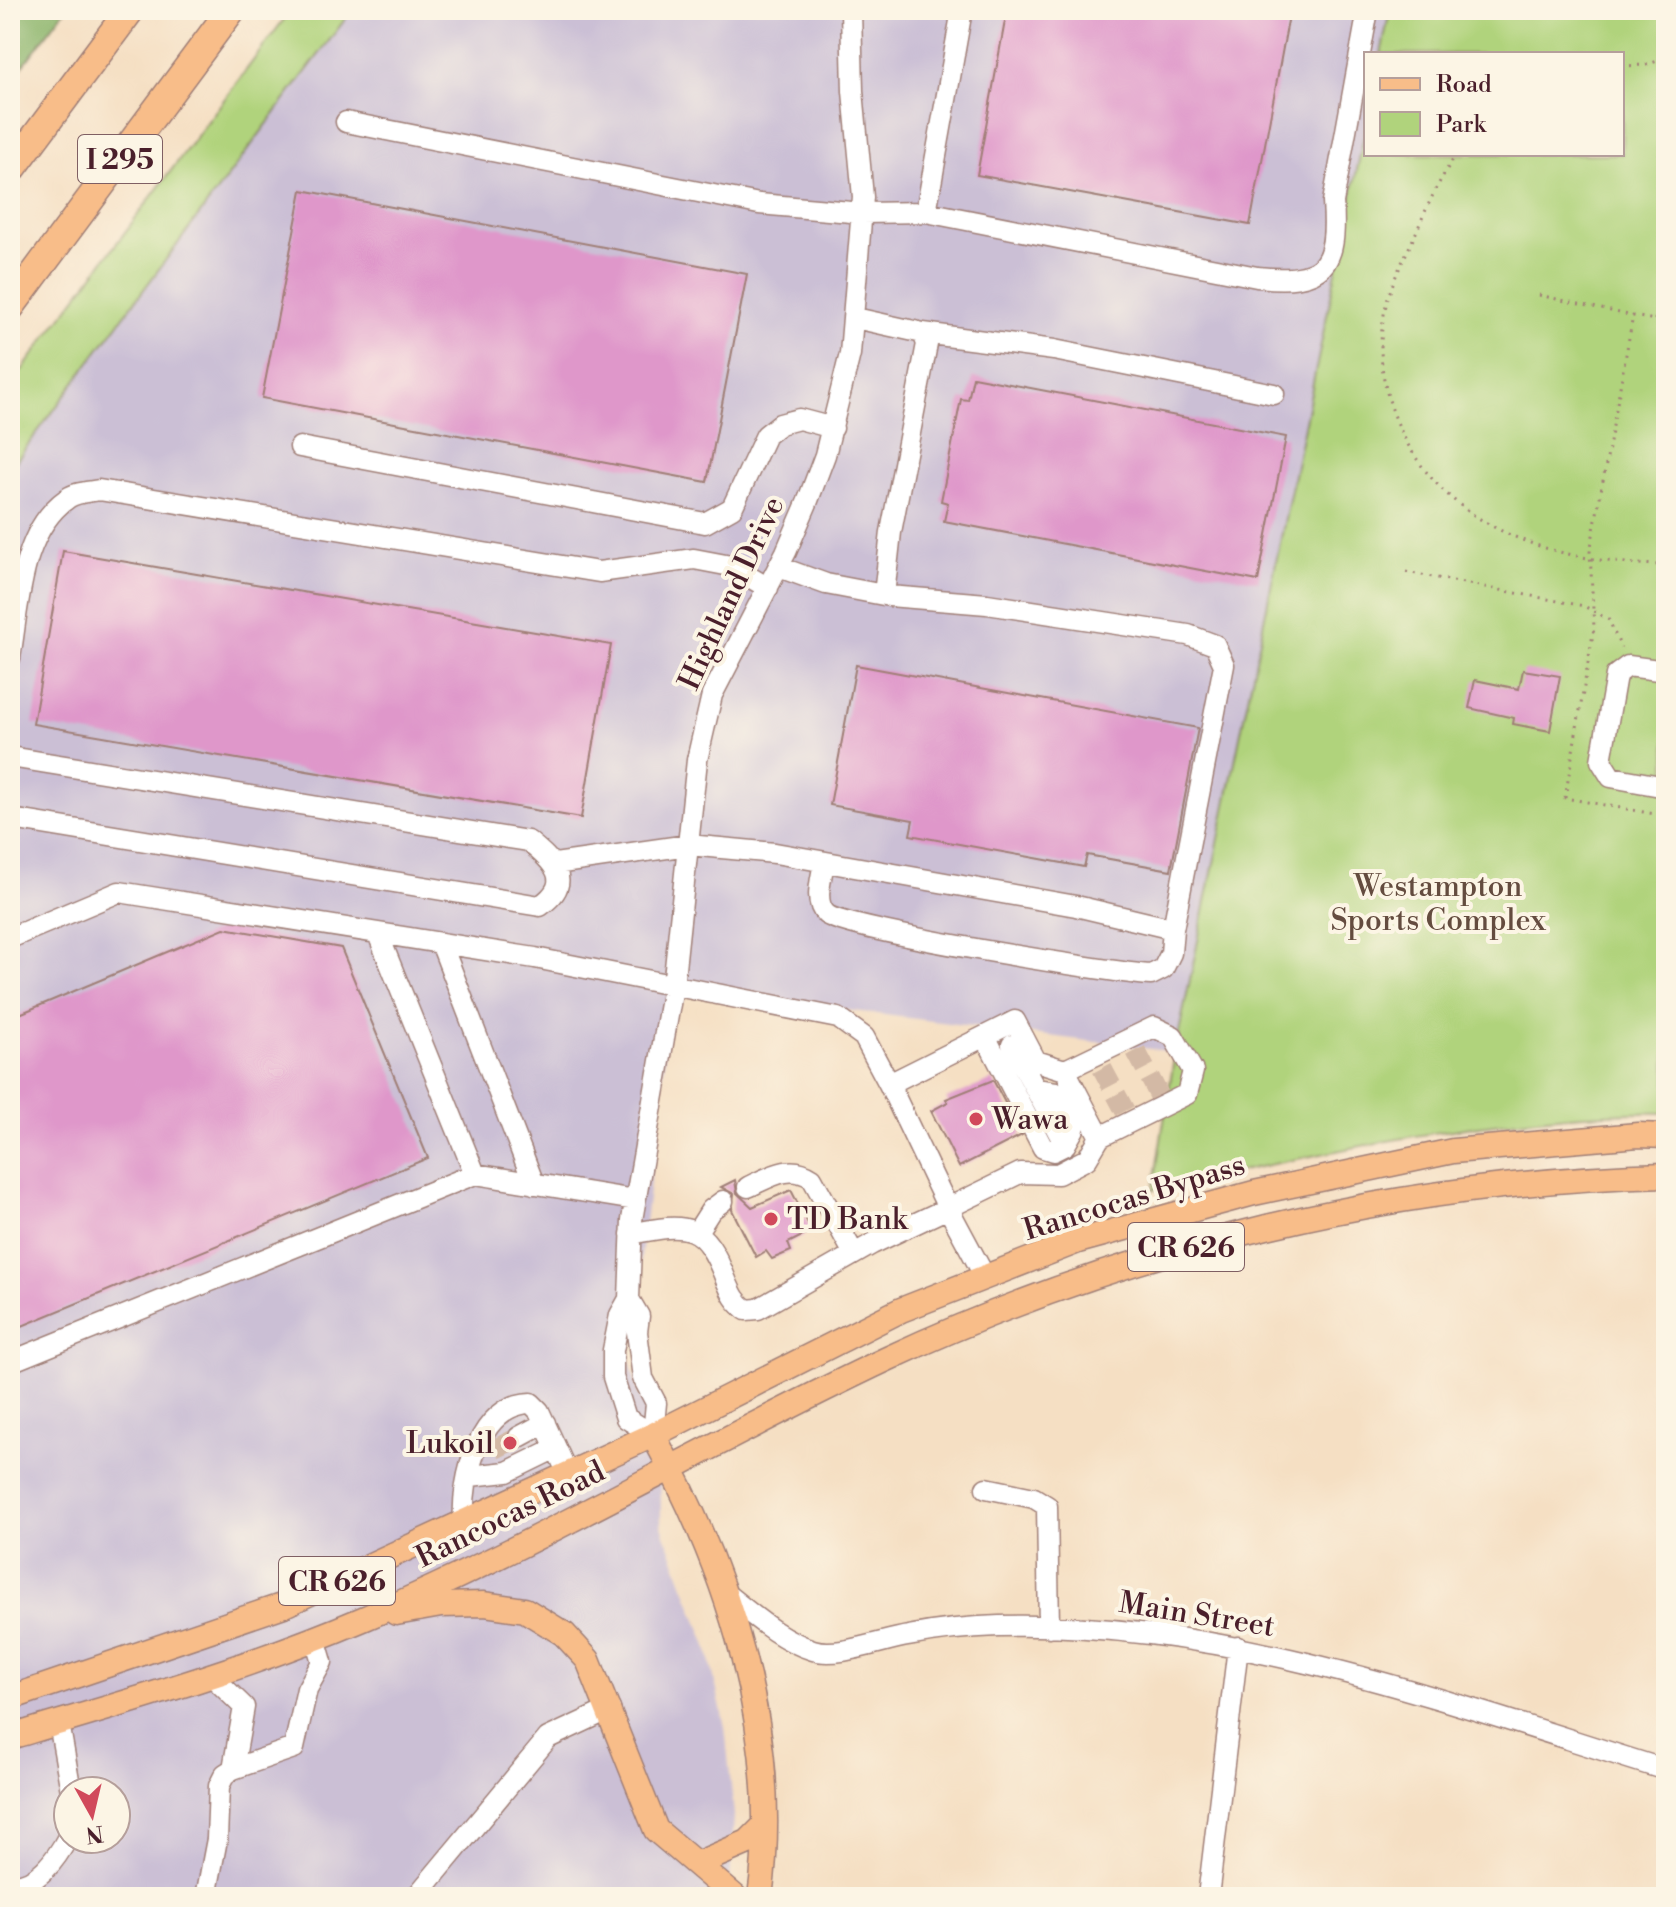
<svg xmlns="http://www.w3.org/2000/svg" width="1676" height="1907" viewBox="0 0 1676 1907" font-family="'Libre Bodoni',serif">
<rect width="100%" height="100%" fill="#fcf5e5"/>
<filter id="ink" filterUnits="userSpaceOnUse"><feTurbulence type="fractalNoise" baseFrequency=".0125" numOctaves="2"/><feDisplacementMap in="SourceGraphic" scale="16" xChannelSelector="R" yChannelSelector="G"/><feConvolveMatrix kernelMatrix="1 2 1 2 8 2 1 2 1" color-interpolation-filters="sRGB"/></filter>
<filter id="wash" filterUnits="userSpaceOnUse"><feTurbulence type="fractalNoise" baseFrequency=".006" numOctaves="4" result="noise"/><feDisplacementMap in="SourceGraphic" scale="32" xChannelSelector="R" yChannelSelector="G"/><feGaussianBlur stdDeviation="1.8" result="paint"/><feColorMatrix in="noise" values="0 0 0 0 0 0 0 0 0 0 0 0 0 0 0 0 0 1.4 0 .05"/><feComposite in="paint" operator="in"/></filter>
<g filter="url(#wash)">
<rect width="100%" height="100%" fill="#f5dfc3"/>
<path fill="#cbbfd5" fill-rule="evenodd" d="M352,10H1390L1381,54H1366V126L1175,1052L673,988L629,1358L639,1395L660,1431L661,1524L707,1646L725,1727L734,1815L729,1897H10V469ZM68,1791H116V1839H68Z"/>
<path fill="#b0d37c" stroke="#7d7954" stroke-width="2" d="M291,10H352L10,469V386Z
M1390,10H1666V1113C1498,1110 1317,1155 1153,1190L1175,1052L1366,126V154H1622V54H1381Z"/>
<path fill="#8cb56c" stroke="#6b6a4c" stroke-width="2" d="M10,10H65L10,83Z"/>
<g id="blocks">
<path fill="#df97ca" d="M1007,10H1290L1250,225L977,175Z
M302,190L747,274L707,482L262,398Z
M973,377L1286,437L1258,581L944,521L948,503L941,501L961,399L968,400Z
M63,551L611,645L581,818L33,724Z
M856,665L1198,728L1171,870L1087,855L1084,867L910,835L913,820L830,805Z
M1523,670L1560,676L1550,731L1513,724L1514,718L1469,708L1475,680L1519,689Z
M224,928L341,948L428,1158L10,1331V1018Z
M993,1080L1022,1135L959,1167L931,1111L948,1102L946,1099Z
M735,1180L737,1193L752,1207L791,1190L812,1231L788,1243L791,1251L772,1259L766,1251L756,1257L732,1210L734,1194L721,1187Z"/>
</g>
</g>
<g filter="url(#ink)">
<use href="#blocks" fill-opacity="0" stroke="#a07f77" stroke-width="2"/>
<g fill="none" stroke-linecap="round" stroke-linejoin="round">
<path stroke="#d3b9a5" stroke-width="20" stroke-dasharray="20 10" stroke-linecap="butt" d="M1136,1051L1159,1095
M1102,1068L1125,1111
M495,1449L519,1437"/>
<defs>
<path id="minor" d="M346,122L759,204L863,213L926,212L1257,277C1324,284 1338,267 1333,202L1368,10
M926,212L962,10
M855,318L923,333L927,344L891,532L884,595
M923,333L1054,350L1274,394
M300,447L705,523L732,508L766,435L780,424L799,419L833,428
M10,658C19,605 20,531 68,498C76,492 89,492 99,490L599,572L694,559L731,566L768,588
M1666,671L1628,666L1616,675L1601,761L1611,777L1666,787
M10,757L528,841C552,861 576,881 540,906L18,820L10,816
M824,862C822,877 813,902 826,914C842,930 1114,973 1151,975L1163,969L1171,953L1173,929
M555,864L688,845L775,853L1076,906L1173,929L1224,665L1215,645L1188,635L987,604L889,596L826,584L779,567
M10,938L119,892L535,958L838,1018L864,1037L889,1084L1015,1021L1036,1061L1065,1070L1100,1137L1087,1159L1058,1174L1020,1173L948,1208L889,1084
M441,943L534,1184
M985,1036L1043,1148L1053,1151L1065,1145L1074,1129L1056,1092L1035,1089
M1012,1045L1065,1145
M1065,1070L1154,1027L1173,1036L1193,1071L1187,1094L1100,1137
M475,1174L635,1200
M748,1187C770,1177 790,1163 812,1178L854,1254
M697,1232L711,1210L723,1201
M631,1234C688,1222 704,1222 726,1280C732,1294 734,1300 746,1310L758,1309L872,1244L948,1208L985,1277
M629,1299L639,1316L637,1332L643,1378L656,1403L653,1435L626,1418L613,1377V1350L620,1315L629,1299L632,1220L673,987L697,760L712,695L786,552L807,503L825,455L850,354L863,197L853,91L851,10
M10,1362L475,1174L378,934
M519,1437L545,1423
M470,1476L507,1472L556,1448
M986,1488L1034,1498L1047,1506L1049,1627
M464,1522C461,1479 479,1404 531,1403L539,1411L568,1474
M722,1591C751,1613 778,1639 813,1650C837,1658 883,1640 908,1636C938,1630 968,1627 999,1626C1229,1620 1449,1703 1666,1770
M213,1677L244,1707L233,1769L294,1748L307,1689L322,1662L315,1638
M59,1723L71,1791
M10,1885C37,1887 57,1858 68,1837
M206,1897L217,1839L219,1786L225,1774L233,1769
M416,1897L548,1738L610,1709
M1208,1897L1238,1647"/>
<path id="major" d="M653,1435C730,1574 782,1737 760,1897
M396,1613L441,1605L484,1604L525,1610L564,1634L588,1660L656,1830L735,1897
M10,1698L284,1605L653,1435L901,1310L1078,1241L1254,1193L1453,1151L1638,1135L1666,1136
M10,1737C129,1702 248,1668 363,1619C542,1543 710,1442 887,1359C1132,1245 1396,1182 1666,1175
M697,1864L748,1842L765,1825"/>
<path id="highway" d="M10,171L130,10
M10,307L231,10"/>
</defs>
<use href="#minor" stroke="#a07f77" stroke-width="23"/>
<use href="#major" stroke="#a07f77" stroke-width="27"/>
<use href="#highway" stroke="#a07f77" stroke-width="31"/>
<path stroke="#a07f77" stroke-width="3" stroke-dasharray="2 6" stroke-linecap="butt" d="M1622,66L1646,65L1666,58
M1457,154C1439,179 1427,207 1415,235C1402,263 1387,290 1383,321C1377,360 1385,398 1402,433C1450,533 1562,564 1666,565
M1539,295L1633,316
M1655,320L1666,262
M1666,322L1633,316L1590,552L1594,628L1565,798L1666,816
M1406,572L1584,606L1609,620L1621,648"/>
<use href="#minor" stroke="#fff" stroke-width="20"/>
<use href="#major" stroke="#f8bd89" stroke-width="24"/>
<use href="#highway" stroke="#f8bd89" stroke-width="28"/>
</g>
</g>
<g fill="#d1495b" stroke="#fcf5e5" stroke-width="3">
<circle cx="976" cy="1119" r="8"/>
<circle cx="771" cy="1219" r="8"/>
<circle cx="510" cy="1443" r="8"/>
</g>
<g text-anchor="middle" stroke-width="8" stroke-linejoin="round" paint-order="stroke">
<g fill="#fcf5e5" stroke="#7f5f63" stroke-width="2">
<rect x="78" y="135" width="84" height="48" rx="6"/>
<rect x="1128" y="1223" width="116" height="48" rx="6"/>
<rect x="279" y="1557" width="116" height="48" rx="6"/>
</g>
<g font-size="28" font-weight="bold" fill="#4a1f2b">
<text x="120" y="169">I 295</text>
<text x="1186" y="1257">CR 626</text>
<text x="337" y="1591">CR 626</text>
</g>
<g font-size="30" fill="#4a1f2b" stroke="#fcf5e5">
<text transform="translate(731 593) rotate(-65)" y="10">Highland Drive</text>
<text transform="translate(1134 1197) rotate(-17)" y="10">Rancocas Bypass</text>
<text transform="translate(510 1514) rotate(-26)" y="10">Rancocas Road</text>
<text transform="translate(1197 1614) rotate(9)" y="10">Main Street</text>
</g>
<g font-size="30" fill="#644c3f" stroke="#fcf5e5">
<text x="1438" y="896">Westampton<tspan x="1438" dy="34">Sports Complex</tspan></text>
</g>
<g font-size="30" fill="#4a1f2b" stroke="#fcf5e5" text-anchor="start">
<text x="992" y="1129">Wawa</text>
<text x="787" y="1229">TD Bank</text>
<text x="494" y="1453" text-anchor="end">Lukoil</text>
</g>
</g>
<rect width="1676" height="1907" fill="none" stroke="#fcf5e5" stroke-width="40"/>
<rect x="1364" y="52" width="260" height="104" fill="#fcf5e5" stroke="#b59f9b" stroke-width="2"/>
<rect x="1380" y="78" width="40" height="12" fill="#f8bd89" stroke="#b59f9b" stroke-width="2"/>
<text x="1436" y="92" font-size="24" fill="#4a1f2b">Road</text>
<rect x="1380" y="112" width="40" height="24" fill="#b0d37c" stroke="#b59f9b" stroke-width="2"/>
<text x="1436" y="132" font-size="24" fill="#4a1f2b">Park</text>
<g transform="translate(92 1815) rotate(172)"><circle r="38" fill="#fcf5e5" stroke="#b59f9b" stroke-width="2"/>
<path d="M0-6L14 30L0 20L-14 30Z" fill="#d1495b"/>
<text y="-12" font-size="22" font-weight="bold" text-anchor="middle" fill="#4a1f2b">N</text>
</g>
</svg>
